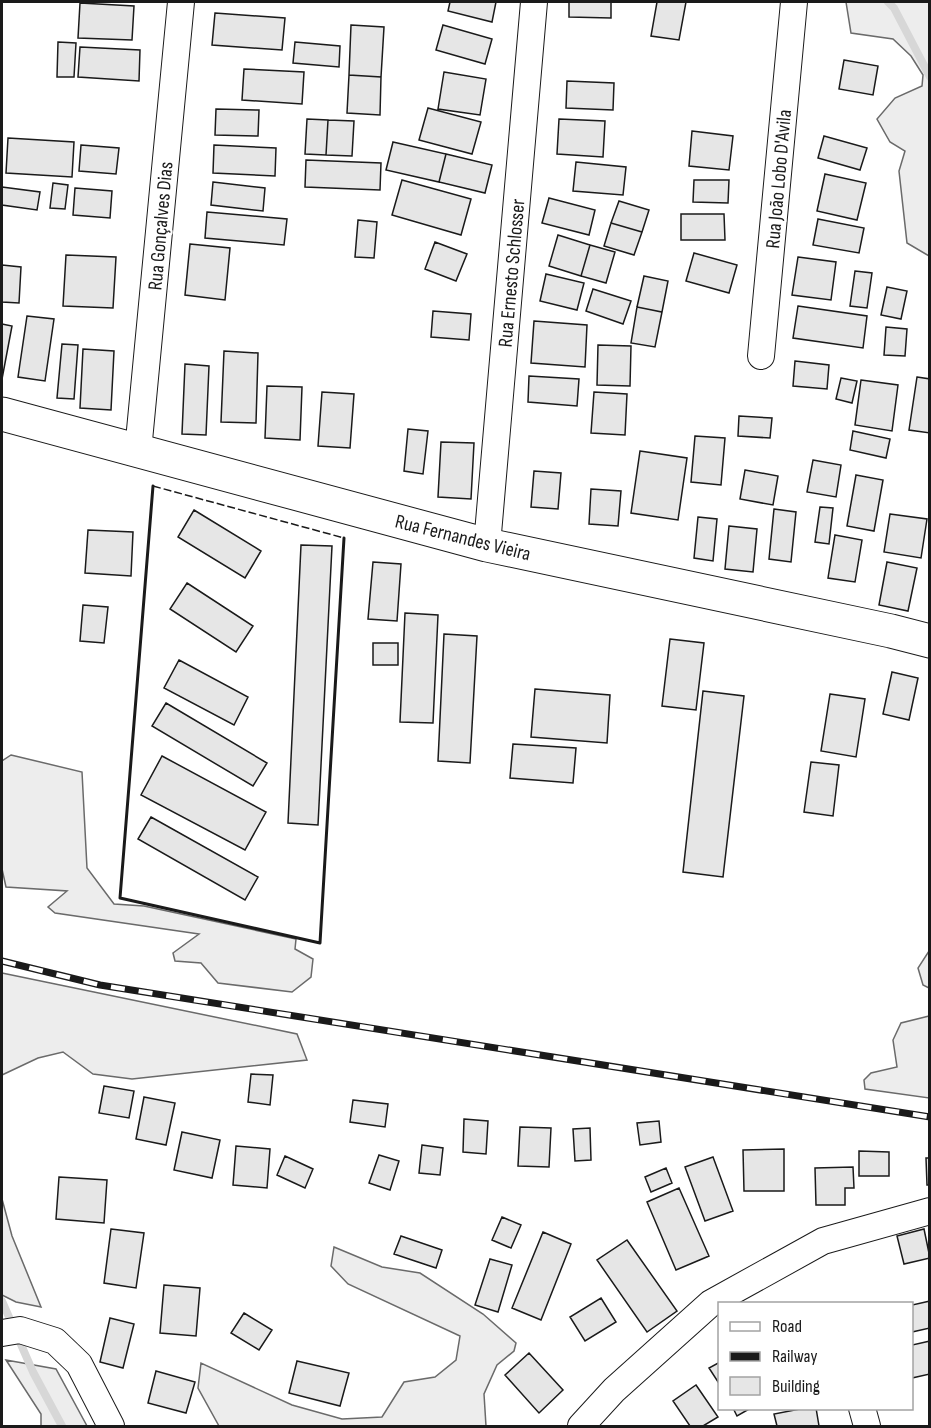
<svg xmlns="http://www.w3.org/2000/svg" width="931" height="1428" viewBox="0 0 931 1428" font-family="'Sofia Sans Condensed',sans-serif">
<rect width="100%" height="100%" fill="#fff"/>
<path fill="#ededed" stroke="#6a6a6a" stroke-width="1.5" d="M846,2H929V256L907,243L899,171L905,151L890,142L877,119L895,98L922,86L923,75L911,56L893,39L851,33Z
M11,755L82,772L87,868L114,904L144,906L296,939L295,949L313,959L311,977L292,992L218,983L201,963L175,961L173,953L199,934L55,913L48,907L67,891L6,887L2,869V761Z
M929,951V988L923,985L918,968Z
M2,973L297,1034L307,1060L132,1079L93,1074L63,1052L38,1058L2,1075Z
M929,1016V1098L865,1089L864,1080L871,1073L897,1067L893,1040L901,1023Z
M2,1199L12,1236L41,1307L16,1302L2,1295Z
M334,1247L382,1267L420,1273L483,1314L516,1343L514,1351L497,1365L484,1394L486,1426H219L198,1388L201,1363L292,1405L342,1419L382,1417L404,1382L435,1377L456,1360L460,1336L348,1284L331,1266Z
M6,1360L56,1369L87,1426H41V1414Z"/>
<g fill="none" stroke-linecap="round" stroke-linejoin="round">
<path stroke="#d7d7d7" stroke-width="8" d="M888,2L894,8L930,77
M2,1301L33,1372L62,1426"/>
</g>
<path fill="#e6e6e6" stroke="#1a1a1a" stroke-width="1.5" d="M450,2H496L492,22L448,11Z
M569,2H611V18L569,17Z
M657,2H686L679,40L651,36Z
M80,3L134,6L132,40L78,38Z
M215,13L285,18L282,50L212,45Z
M351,25L384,27L381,77L349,75Z
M443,25L492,39L485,64L436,50Z
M58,42L76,43L74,77H57Z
M295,42L340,46L339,67L293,63Z
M80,47L140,50L139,81L78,77Z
M844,60L878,66L873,95L839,89Z
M244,69L304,72L302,104L242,100Z
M444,72L486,79L480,115L438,109Z
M349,75L381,77L380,115L347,113Z
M567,81L614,83L613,110L566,108Z
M428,108L481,122L472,154L419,140Z
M216,109L259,110L258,136L215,135Z
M307,119L328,120L326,155L305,154Z
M559,119L605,121L603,157L557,154Z
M328,120L354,121L352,156L326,155Z
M692,131L733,136L729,170L689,166Z
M824,136L867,148L860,170L818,158Z
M8,138L74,142L72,177L6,173Z
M393,142L446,154L439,182L386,170Z
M81,145L119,148L116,174L79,171Z
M214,145L276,148L275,176L213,173Z
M446,154L492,165L485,193L439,182Z
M306,160L381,163L380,190L305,187Z
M576,162L626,167L623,195L573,191Z
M825,174L866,183L857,220L817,211Z
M402,180L471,199L461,235L392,215Z
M694,180H729L728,203L693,202Z
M213,182L265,188L263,211L211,205Z
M53,183L68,185L65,209L50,208Z
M2,187L40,192L37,210L2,205Z
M75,188L112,191L110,218L73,215Z
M549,198L595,210L589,235L542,223Z
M619,201L649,210L642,232L611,223Z
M207,212L287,219L284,245L205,238Z
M681,214H724L725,240H681Z
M818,219L864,228L859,253L813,245Z
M358,220L377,222L374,258L355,257Z
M611,223L642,232L634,255L604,246Z
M558,235L590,245L581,276L549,266Z
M435,242L467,254L456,281L425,269Z
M190,244L230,248L225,300L185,295Z
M590,245L615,252L606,283L581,276Z
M694,253L737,265L729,293L686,281Z
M66,255L116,257L113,308L63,306Z
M798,257L836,262L831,300L792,295Z
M2,265L21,267L19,303L2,302Z
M855,271L872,273L867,308L850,306Z
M546,274L584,283L577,310L540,301Z
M644,276L668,281L662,312L637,307Z
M887,287L907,291L901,319L881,315Z
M593,289L631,301L623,324L586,311Z
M798,306L867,316L863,348L793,338Z
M637,307L662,312L655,347L631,343Z
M433,311L471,314L469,340L431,337Z
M27,316L54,319L45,381L18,377Z
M534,321L587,325L585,367L531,363Z
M2,324L12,326L2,379Z
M886,327L907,329L905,356L884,355Z
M62,344L78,345L74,399L57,398Z
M598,345L631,346L630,386L597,385Z
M83,349L114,351L111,410L80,408Z
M224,351L258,353L256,423L221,422Z
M795,361L829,365L827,389L793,386Z
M185,364L209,366L206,435L182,434Z
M529,376L579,379L577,406L528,402Z
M917,377L930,379V433L909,430Z
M841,378L857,381L852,403L836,399Z
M861,380L898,385L892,431L855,425Z
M267,386L302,387L300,440L265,438Z
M322,392L354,394L350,448L318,446Z
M594,392L627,394L625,435L591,433Z
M739,416L772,418L770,438L738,436Z
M408,429L428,431L423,474L404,471Z
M853,431L890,439L886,458L850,450Z
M695,436L725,438L721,485L691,482Z
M441,442L474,443L471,499L438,497Z
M640,451L687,458L678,520L631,513Z
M813,460L841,465L836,497L807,492Z
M745,470L778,476L773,505L740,499Z
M534,471L561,473L558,509L531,507Z
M856,475L883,480L874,531L847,526Z
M591,489L621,491L618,526L589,524Z
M820,507L833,508L829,544L815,542Z
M774,509L796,512L791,562L769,559Z
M194,510L261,551L245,578L178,537Z
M890,514L927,519L921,558L884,552Z
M698,517L717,519L713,561L694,558Z
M729,526L757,529L753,572L725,569Z
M88,530L133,532L131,576L85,573Z
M835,535L862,540L855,582L828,578Z
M301,545L332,546L318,825L288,823Z
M373,562L401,564L397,621L368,619Z
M887,562L917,568L908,611L879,605Z
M187,583L253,626L236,652L170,609Z
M83,605L108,607L104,643L80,641Z
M405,613L438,615L433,723L400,722Z
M444,634L477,636L470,763L438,761Z
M670,639L704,643L696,710L662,706Z
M373,643H398V665H373Z
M179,660L248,697L234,725L164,688Z
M892,672L918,678L909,720L883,714Z
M535,689L610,695L607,743L531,737Z
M703,691L744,696L723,877L683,872Z
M830,694L865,699L856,757L821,751Z
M166,703L267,763L253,786L152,726Z
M513,744L576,748L573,783L510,778Z
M162,756L266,812L245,850L141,795Z
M811,762L839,765L833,816L804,812Z
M151,817L258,877L245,900L138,839Z
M251,1074L273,1075L270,1105L248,1102Z
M104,1086L134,1091L129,1118L99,1113Z
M144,1097L175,1103L166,1145L136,1139Z
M353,1100L388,1104L385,1127L350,1122Z
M464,1119L488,1121L486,1154L463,1152Z
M659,1121L661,1142L640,1145L637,1123Z
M520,1127L551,1128L549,1167L518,1166Z
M590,1128L591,1160L575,1161L573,1129Z
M182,1132L220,1140L212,1178L174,1170Z
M422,1145L443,1148L440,1175L419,1173Z
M236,1146L270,1149L267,1188L233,1185Z
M784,1149V1191H744L743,1150Z
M859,1151L889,1152V1176H859Z
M379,1155L399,1161L390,1190L369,1183Z
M285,1156L313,1169L305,1188L277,1175Z
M713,1157L733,1211L705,1221L685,1167Z
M926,1158H930V1185H927Z
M853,1167L854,1188H845V1205H816L815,1168Z
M666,1168L672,1183L651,1192L645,1177Z
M59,1177L107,1180L104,1223L56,1219Z
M679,1188L709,1256L676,1270L647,1202Z
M502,1217L521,1225L511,1248L492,1240Z
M111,1229L144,1233L136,1288L104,1283Z
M924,1229L930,1258L904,1264L897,1236Z
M543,1232L571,1244L541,1320L512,1308Z
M401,1236L442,1250L436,1268L394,1254Z
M627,1240L677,1311L647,1332L597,1260Z
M490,1259L512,1265L498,1312L475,1305Z
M164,1285L200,1288L196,1336L160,1333Z
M601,1298L616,1322L585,1341L570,1317Z
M930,1301V1328L912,1332V1305Z
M244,1313L272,1330L259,1350L231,1333Z
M110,1318L134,1324L123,1368L100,1362Z
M930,1341V1374L912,1378V1345Z
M529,1353L563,1390L539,1413L505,1375Z
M297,1361L349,1373L340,1406L289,1393Z
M720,1362V1385L709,1368Z
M156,1371L195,1382L186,1413L148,1403Z
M696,1385L718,1417L703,1426H690L673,1401Z
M733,1408H751L737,1416Z
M805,1408H816L819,1426H777L774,1414Z"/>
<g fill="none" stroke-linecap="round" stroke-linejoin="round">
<defs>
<path id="street" d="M761,356L794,2
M138,451L181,2
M487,545L534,2
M2,1333L20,1330L55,1341L79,1364L111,1426
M862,1408L867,1426
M581,1426L614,1390L711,1303L823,1241L930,1211"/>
<path id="secondary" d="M2,414L487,545L891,631L930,641"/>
</defs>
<use href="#street" stroke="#1a1a1a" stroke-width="28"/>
<use href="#secondary" stroke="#1a1a1a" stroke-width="35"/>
<use href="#street" stroke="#fff" stroke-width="26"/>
<use href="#secondary" stroke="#fff" stroke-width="33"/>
<defs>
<path id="rail" d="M2,961L100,985L930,1117"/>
</defs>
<use href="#rail" stroke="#1a1a1a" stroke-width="7"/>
<use href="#rail" stroke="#fff" stroke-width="4.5" stroke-dasharray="14" stroke-linecap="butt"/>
<path stroke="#1a1a1a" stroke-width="1.5" stroke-dasharray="8 3" stroke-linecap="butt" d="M153,486L344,538"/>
<path stroke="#1a1a1a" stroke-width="3" d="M153,486L120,898L320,943L344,538"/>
</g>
<g text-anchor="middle" stroke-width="4.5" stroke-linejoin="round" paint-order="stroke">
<g font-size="20" fill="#1a1a1a" stroke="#fff">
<text transform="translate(778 179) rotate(-85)" y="7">Rua João Lobo D'Avila</text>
<text transform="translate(160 226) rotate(-85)" y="7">Rua Gonçalves Dias</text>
<text transform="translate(511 273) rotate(-85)" y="7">Rua Ernesto Schlosser</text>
<text transform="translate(463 537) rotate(14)" y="7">Rua Fernandes Vieira</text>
</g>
</g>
<rect width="931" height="1428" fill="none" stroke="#1a1a1a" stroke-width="6"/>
<rect x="718" y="1302" width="195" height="108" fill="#ffffff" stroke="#a3a3a3" stroke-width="1.5"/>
<rect x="730" y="1322" width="30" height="9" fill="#ffffff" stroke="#a3a3a3" stroke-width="1.5"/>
<text x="772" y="1332" font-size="18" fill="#1a1a1a">Road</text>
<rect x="730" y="1352" width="30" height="9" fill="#1a1a1a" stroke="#a3a3a3" stroke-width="1.5"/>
<text x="772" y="1362" font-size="18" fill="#1a1a1a">Railway</text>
<rect x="730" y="1377" width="30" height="18" fill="#e6e6e6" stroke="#a3a3a3" stroke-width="1.5"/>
<text x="772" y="1392" font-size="18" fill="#1a1a1a">Building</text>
</svg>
